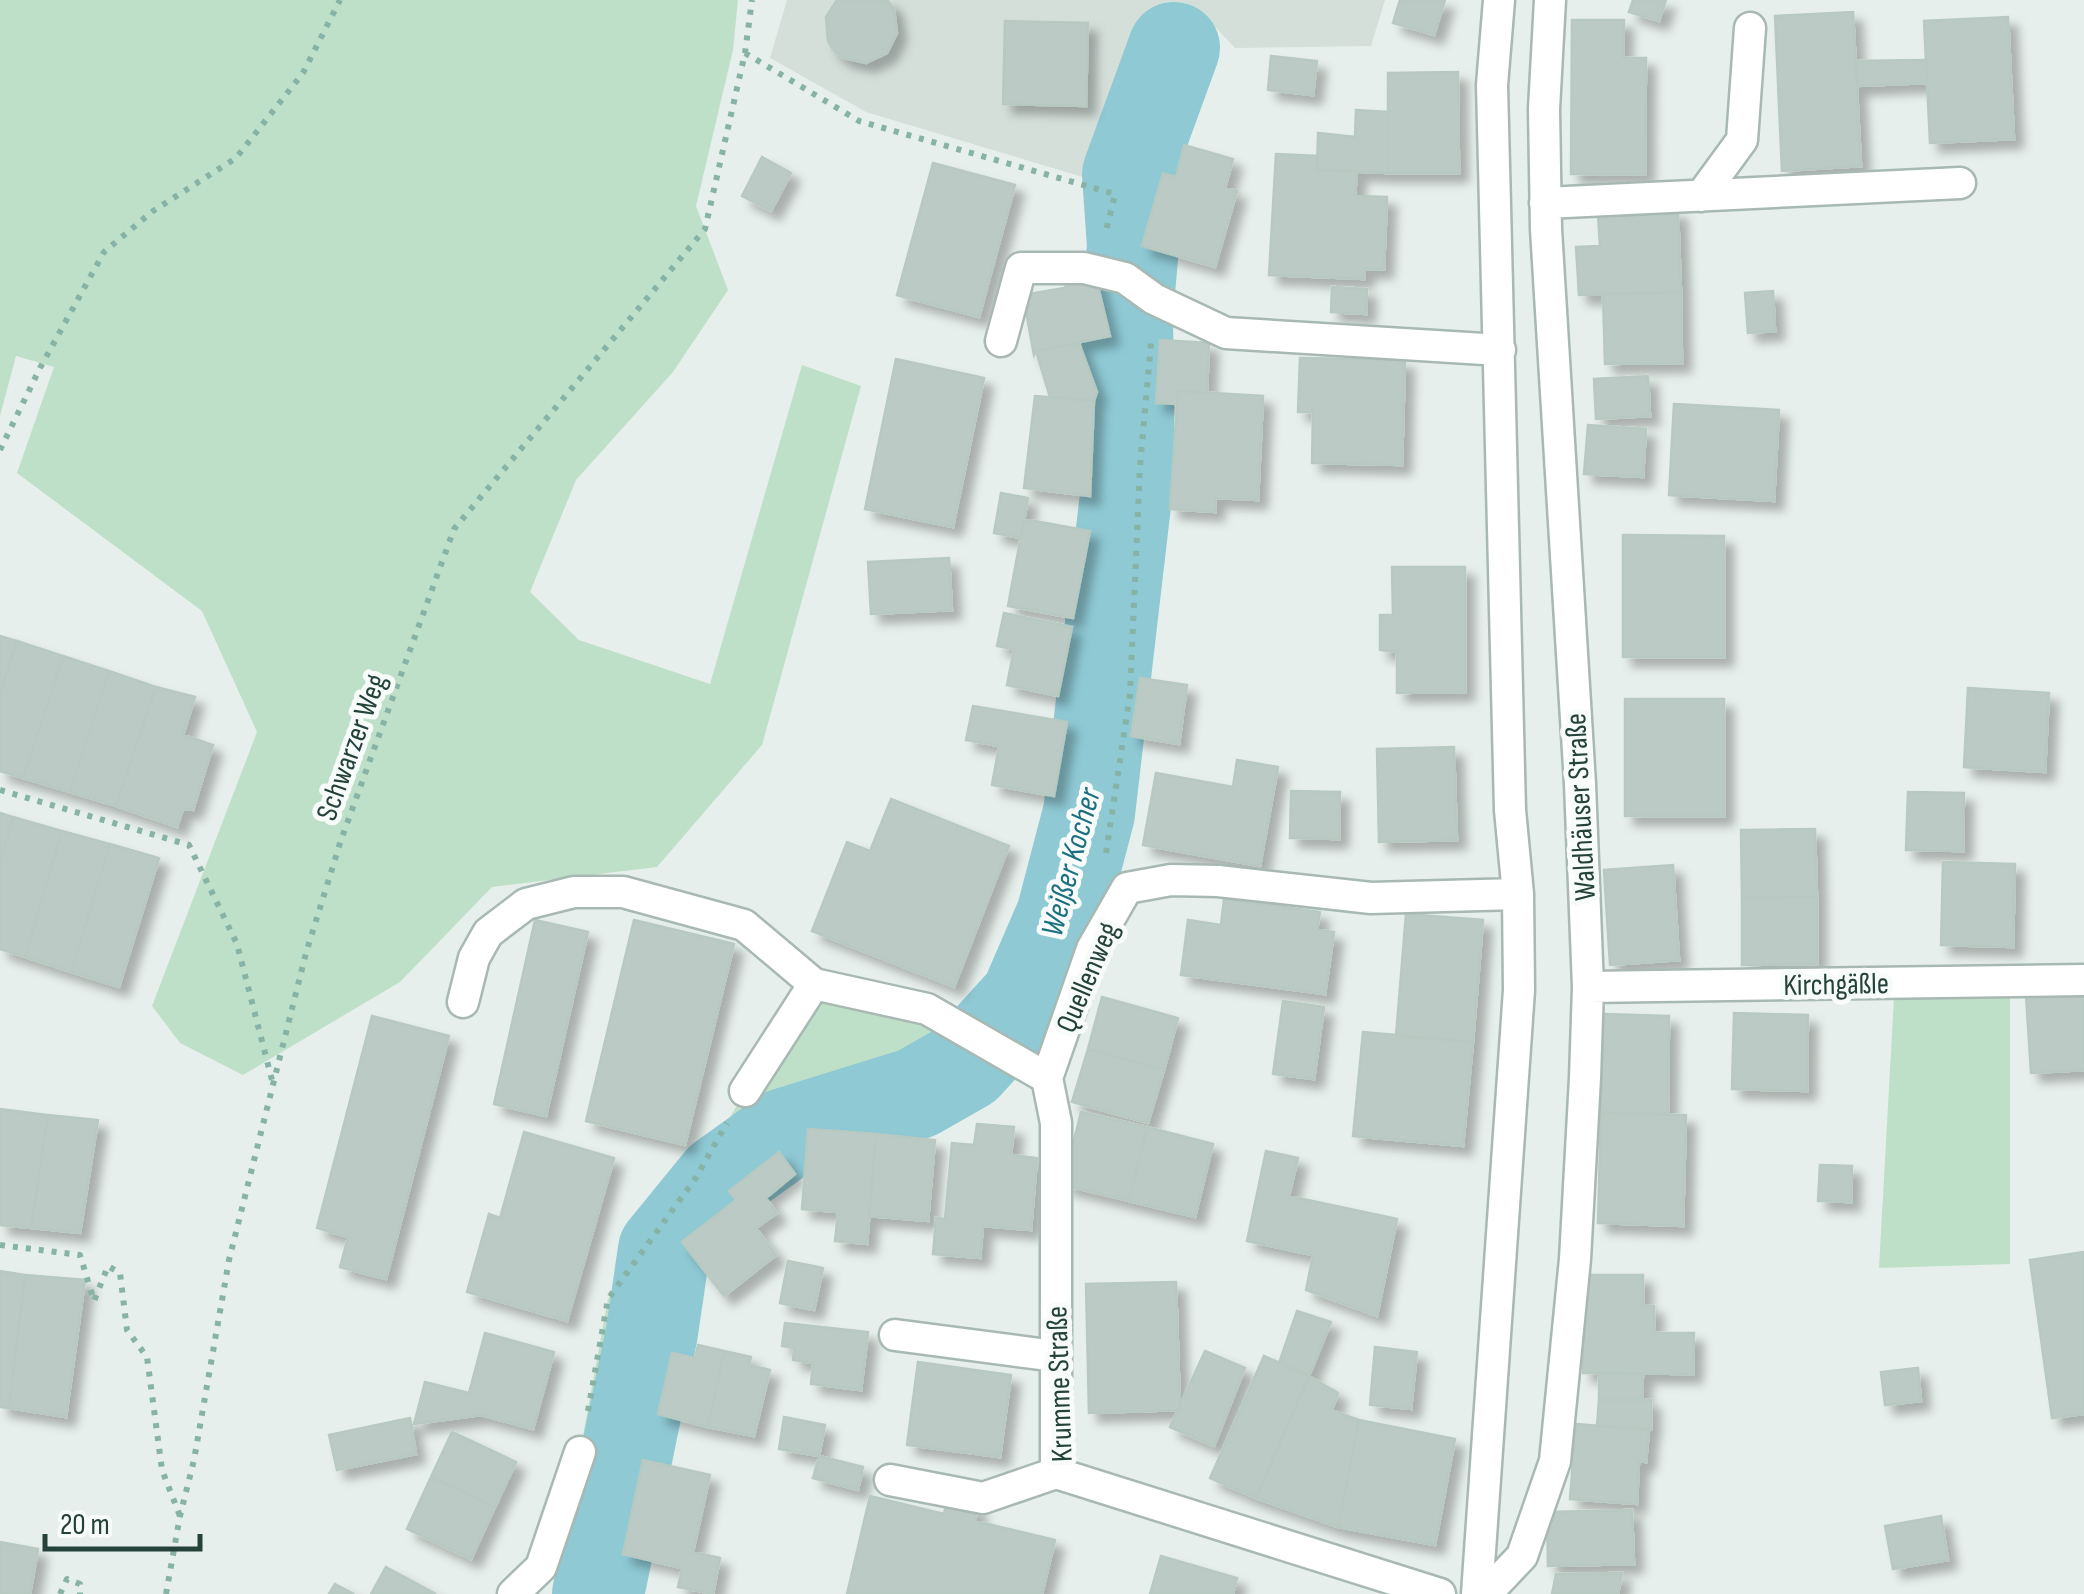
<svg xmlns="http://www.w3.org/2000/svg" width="2084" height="1594" viewBox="0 0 2084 1594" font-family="'Sofia Sans Condensed',sans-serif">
<defs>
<filter id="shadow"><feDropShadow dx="9" dy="9" stdDeviation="5" flood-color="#0004"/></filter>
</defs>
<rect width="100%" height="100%" fill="#e6efeb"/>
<path fill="#d4dfda" d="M787,0H1385L1371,46L1235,48L1216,28L1170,37L1116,187L866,112L770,58Z"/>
<path fill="#bfe0c8" d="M0,0H738L733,50L696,206L728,290L673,372L576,480L530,592L579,640L710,684L802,365L861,386L762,745L657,867L492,887L400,982L243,1075L180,1043L152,1006L257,732L202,611L17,473L54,367L16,356L0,416Z
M814,984L984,1045L966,1065L917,1093L785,1134L721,1180L664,1250L652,1332L626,1459L580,1452L608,1299L695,1179L745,1091Z
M2010,994V1264L1879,1268L1894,998Z"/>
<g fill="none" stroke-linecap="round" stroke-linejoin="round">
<path stroke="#8ec9d4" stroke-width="92" d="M598,1594L652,1332L664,1250L721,1180L785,1134L917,1093L966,1065L1026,999L1062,916L1089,813L1129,470L1127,315L1133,246L1128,174L1174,48"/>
</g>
<path fill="#bbcac4" stroke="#b8c9c2" stroke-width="2.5" filter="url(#shadow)" d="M837,0H887L894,9L897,33L887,53L866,63L844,58L834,51L828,41L826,17Z
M1400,0H1445L1434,35L1393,23Z
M1633,0H1666L1659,21L1629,12Z
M1853,12L1861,166L1782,171L1775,16Z
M2008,17L2014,139L1930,143L1924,21Z
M1572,20H1624L1623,58H1646L1645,174H1571Z
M1005,21L1088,23L1086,106L1003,104Z
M1271,56L1317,61L1313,95L1268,90Z
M1926,60L1927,83L1857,86L1855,61Z
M1458,72L1459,173H1388V73Z
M1356,110L1388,112V173L1317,170L1318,133L1355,137Z
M1184,145L1233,159L1225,188L1237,191L1215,267L1142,246L1163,173L1176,177Z
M1276,154L1318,156L1317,170L1357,171L1355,196L1387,197L1384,269H1365L1364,279L1269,275Z
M762,157L791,173L771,211L742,196Z
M933,163L1015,185L979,317L897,295Z
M1678,210L1681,292L1579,295L1576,247L1600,246L1598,214Z
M1078,275L1096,278L1110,336L1036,351L1034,355L1023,295L1064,288Z
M1332,287L1367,289L1366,314L1331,312Z
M1773,291L1775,331L1748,333L1745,293Z
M1681,292L1682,363L1605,364L1603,294Z
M1160,340L1209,343L1207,393L1178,391L1177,404L1156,403Z
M1079,343L1097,392L1094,401L1050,397L1036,351Z
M1300,358L1405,360L1402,465L1312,463L1313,412H1298Z
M896,359L984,378L953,527L865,509Z
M1648,376L1650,416L1596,419L1594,379Z
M1178,391L1263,396L1258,500L1215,498V512L1170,509Z
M1035,396L1094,401L1090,496L1024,488Z
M1674,404L1779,410L1774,501L1669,495Z
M1588,425L1646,429L1643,477L1584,474Z
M1001,493L1028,498L1021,538L994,533Z
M1024,519L1090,531L1073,618L1008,606Z
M1623,535L1724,536V657H1623Z
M949,558L952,610L871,614L868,562Z
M1392,567H1465V692L1397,693V652L1380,650V615H1393Z
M1004,613L1072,627L1058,696L1007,685L1014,649L997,646Z
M0,636L17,641L0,694Z
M17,641L63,656L23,778L0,771V694Z
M63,656L109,671L70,792L23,778Z
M109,671L156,687L116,806L70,792Z
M1140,678L1187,685L1179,744L1131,736Z
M156,687L195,697L183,735L213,745L193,810L183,809L177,827L116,806Z
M1968,688L2049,693L2045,772L1964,767Z
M1625,699H1724V816H1625Z
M973,706L1067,722L1054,796L992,785L999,746L966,740Z
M1454,747L1457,840L1379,842L1377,749Z
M1237,760L1278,767L1260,866L1143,845L1156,773L1233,787Z
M1291,791L1340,792L1339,839L1290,838Z
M1908,792L1964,793L1963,851L1906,850Z
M891,799L1009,846L954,987L812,931L847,842L870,851Z
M0,813L13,817L0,863Z
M13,817L62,831L25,957L0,949V863Z
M1815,829L1817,897L1742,898L1741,830Z
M62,831L110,844L71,972L25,957Z
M110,844L159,858L119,987L71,972Z
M1943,862L2015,864L2013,947L1941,945Z
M1673,865L1679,960L1610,965L1604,870Z
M1817,897V964L1742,965V898Z
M1224,899L1320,912L1317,930L1334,932L1325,994L1181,975L1188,920L1221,925Z
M1406,914L1483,920L1473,1042L1396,1036Z
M535,920L588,932L546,1116L494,1104Z
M634,920L734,944L685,1145L586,1121Z
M2084,991V1070L2031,1073L2026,995Z
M1102,997L1178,1018L1164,1070L1088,1049Z
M1283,1001L1324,1007L1314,1079L1273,1074Z
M1734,1013L1808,1015L1807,1091L1732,1089Z
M1603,1014L1669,1016L1668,1114L1601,1113Z
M372,1016L449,1036L386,1279L340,1267L348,1237L317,1228Z
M1363,1032L1473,1042L1463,1146L1353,1136Z
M1088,1049L1164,1070L1148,1123L1072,1102Z
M0,1109L48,1115L31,1228L0,1225Z
M1081,1112L1147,1127L1129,1201L1063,1185Z
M1601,1113L1686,1115L1683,1226L1598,1223Z
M48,1115L98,1120L80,1233L31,1228Z
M977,1124L1014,1127L1011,1155L1037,1158L1031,1230L983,1226L980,1258L933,1254L936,1218L945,1219L952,1143L974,1145Z
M1147,1127L1213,1144L1195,1217L1129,1201Z
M808,1129L876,1134L867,1244L835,1241L838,1212L802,1209Z
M524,1132L614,1158L567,1321L467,1292L489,1214L500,1218Z
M876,1134L935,1140L928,1221L869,1216Z
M1266,1151L1298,1158L1289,1196L1397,1219L1377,1316L1306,1290L1313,1255L1247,1241Z
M779,1152L795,1174L766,1198L777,1213L756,1228L776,1255L724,1296L682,1242L736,1200L729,1191Z
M1820,1165L1852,1166L1851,1202L1818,1201Z
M2084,1252V1414L2052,1418L2030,1260Z
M788,1261L823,1268L814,1310L780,1303Z
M0,1271L25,1275L9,1408L0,1407Z
M25,1275L85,1280L66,1417L9,1408Z
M1583,1275H1643V1305L1654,1306V1333H1694L1693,1374L1583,1373Z
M1176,1282L1180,1410L1089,1413L1086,1284Z
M1297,1311L1331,1322L1309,1376L1279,1363Z
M785,1323L868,1332L861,1390L811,1384L813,1363L793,1360L794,1348L782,1346Z
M485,1333L554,1352L533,1429L481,1415L414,1424L425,1382L469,1393Z
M698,1345L724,1351L708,1427L658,1414L672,1353L695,1358Z
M1375,1347L1417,1352L1411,1409L1370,1405Z
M724,1351L751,1357L749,1365L770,1370L754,1436L708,1427Z
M1205,1351L1245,1368L1214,1446L1170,1427Z
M1264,1356L1309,1376L1256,1498L1210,1478Z
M918,1362L1011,1375L1000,1457L907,1445Z
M1918,1368L1921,1401L1885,1405L1881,1372Z
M1599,1373H1643L1642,1400H1599Z
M1309,1376L1338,1393L1332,1410L1359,1420L1338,1527L1256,1498Z
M1599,1400H1651V1429L1597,1426Z
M784,1417L825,1425L819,1456L779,1449Z
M410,1418L416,1454L337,1470L329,1435Z
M1359,1420L1455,1439L1435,1545L1338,1527Z
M1576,1424L1649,1430L1646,1462L1639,1461L1637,1504L1570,1499Z
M452,1432L516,1462L495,1507L431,1477Z
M819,1456L863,1467L858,1490L813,1478Z
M643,1460L710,1475L693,1552L720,1558L713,1594L678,1587L682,1568L623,1554Z
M431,1477L495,1507L471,1559L407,1529Z
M870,1496L944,1514L947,1500L978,1507L975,1521L1055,1540L1042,1594H847Z
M1632,1510L1634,1564L1548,1566L1547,1512Z
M1941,1516L1948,1560L1893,1569L1885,1526Z
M0,1542L38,1549L30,1594H0Z
M1161,1556L1237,1578L1233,1594H1150Z
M386,1567L436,1594H371Z
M1622,1573L1618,1594H1552L1556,1574Z
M335,1584L354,1594H329Z"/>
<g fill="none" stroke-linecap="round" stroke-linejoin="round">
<defs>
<path id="minor" d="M1701,196L1742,140L1750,28
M1545,203L1960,183
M1001,341L1021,268H1084L1125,278L1154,299L1226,333L1500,350
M1588,987L2084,980
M463,1002L474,958L488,933L526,904L574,892H623L744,925L814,984
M1047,1078L1056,1123V1473L1440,1594
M1047,1078L1092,949L1127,888L1171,880L1218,881L1371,898L1518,894
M745,1091L814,984L927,1009L1047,1078
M895,1335L1055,1356
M890,1480L983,1498L1056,1473
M513,1594L541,1567L580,1452
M1477,1594L1519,990L1518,894L1510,810L1492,85L1499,0
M1486,1594L1522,1556L1555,1461L1575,1259L1585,1078L1588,987L1580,784L1546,229L1544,109L1550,0"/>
</defs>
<use href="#minor" stroke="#a8b8b2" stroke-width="35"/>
<path stroke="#86b3a5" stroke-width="6" stroke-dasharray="5 8" stroke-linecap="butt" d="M745,53L859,121L1115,194L1106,231
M0,450L40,368L104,252L153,211L236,158L303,73L340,0
M0,790L189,845L237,944L273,1084
M1106,853L1130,694L1140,466L1151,343
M0,1245L80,1255L94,1301L108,1266L120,1273L127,1330L147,1357L162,1470L180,1516
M588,1411L608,1299L695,1179L727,1123
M60,1594L67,1579L80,1584V1594
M166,1594L180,1516L194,1460L229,1260L306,953L341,840L454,529L705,229L745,53L752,0"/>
<use href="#minor" stroke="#fff" stroke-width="30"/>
</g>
<g text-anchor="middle" stroke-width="10" stroke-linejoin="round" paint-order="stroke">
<g font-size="30" fill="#24423a" stroke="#f7fbf9">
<text transform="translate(351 747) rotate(-70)" y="10">Schwarzer Weg</text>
<text transform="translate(1580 807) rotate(-93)" y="10">Waldhäuser Straße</text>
<text transform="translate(1087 977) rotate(-67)" y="10">Quellenweg</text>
<text transform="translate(1836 984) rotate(-1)" y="10">Kirchgäßle</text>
<text transform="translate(1059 1384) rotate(-92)" y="10">Krumme Straße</text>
</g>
<g font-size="32" font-style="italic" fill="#1c6f80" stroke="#f7fbf9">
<text transform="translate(1070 862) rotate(-75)" y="11">Weißer Kocher</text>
</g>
</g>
<path d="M45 1534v15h155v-15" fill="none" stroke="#24423a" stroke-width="5"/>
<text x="60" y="1534" font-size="30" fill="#24423a" stroke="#f7fbf9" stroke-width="8" paint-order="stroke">20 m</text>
</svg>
